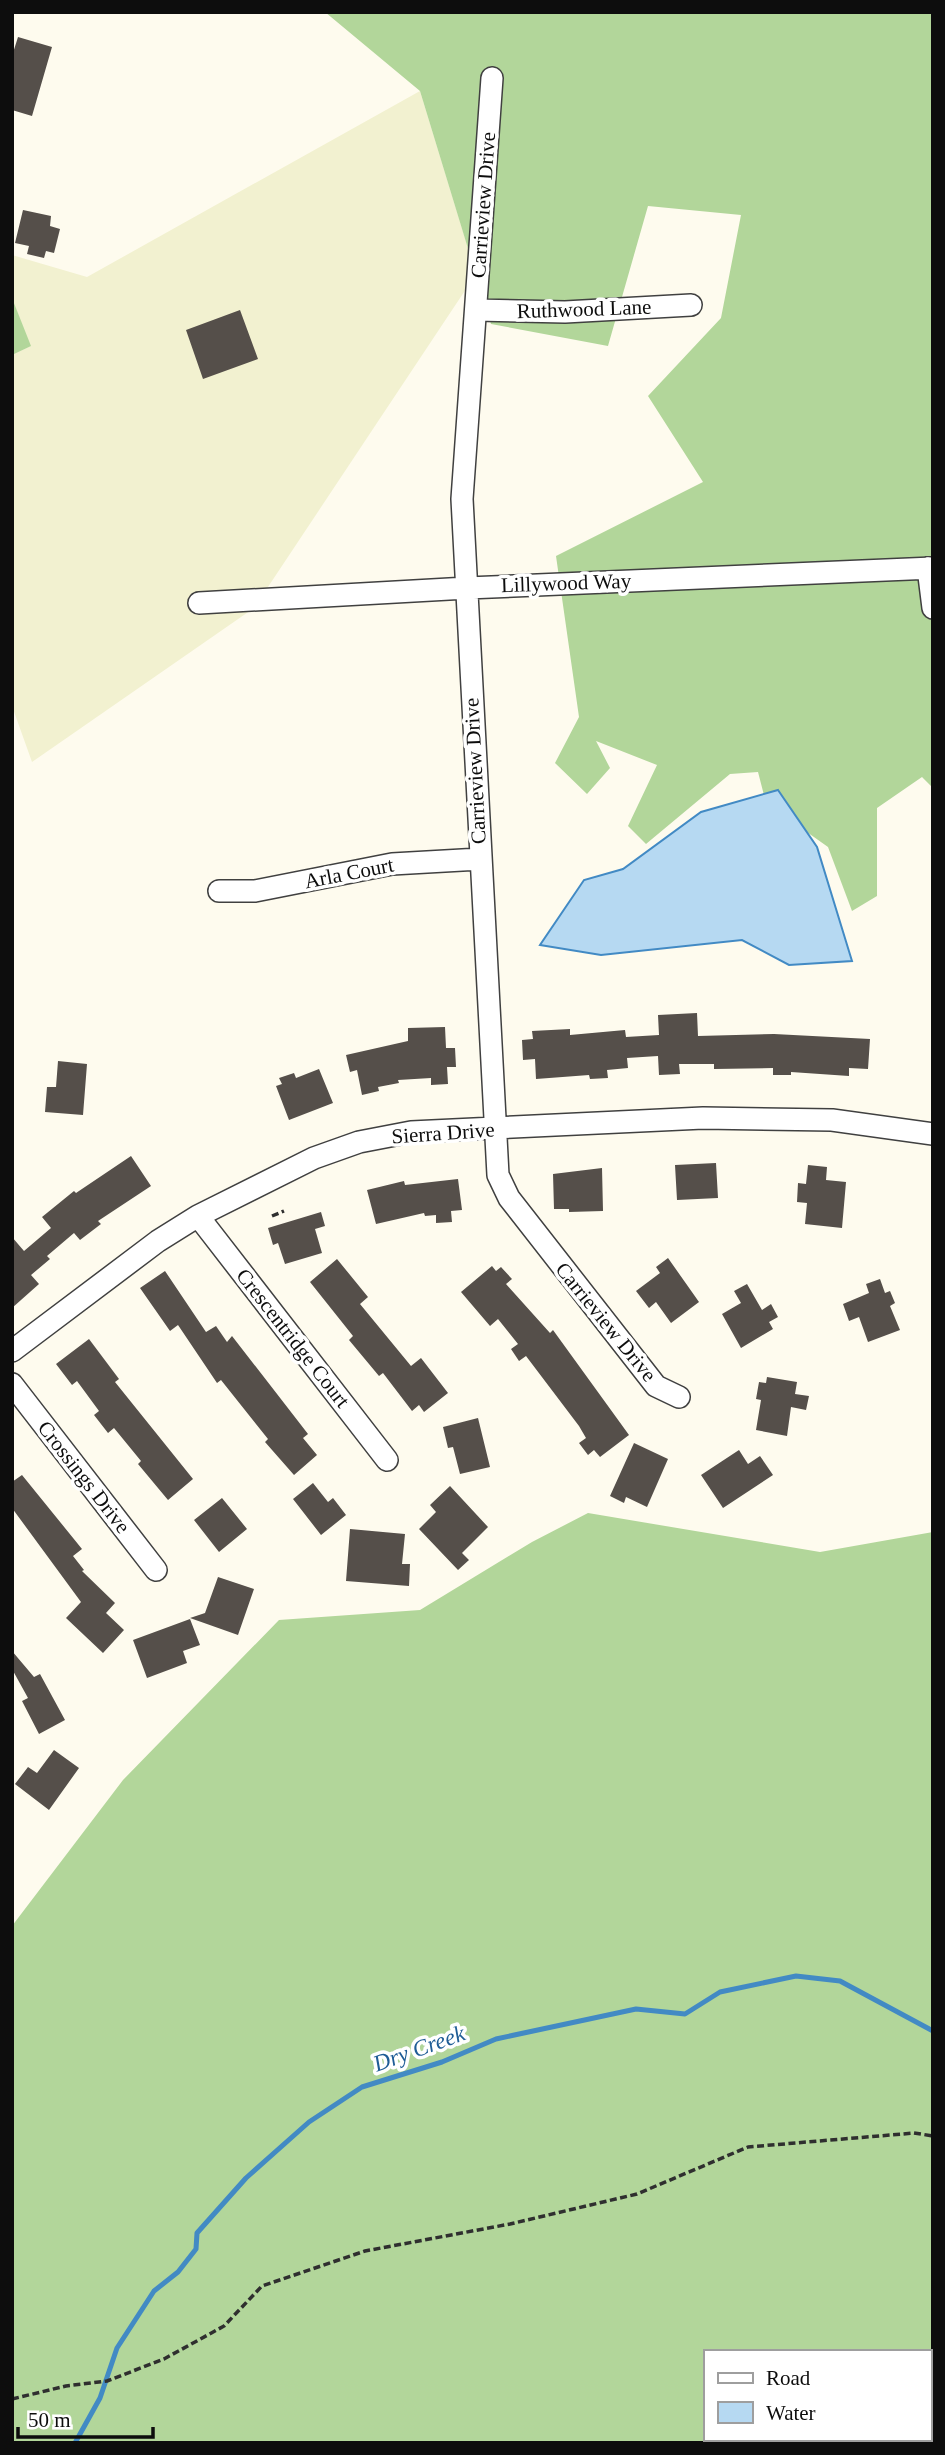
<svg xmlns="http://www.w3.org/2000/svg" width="945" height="2455" viewBox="0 0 945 2455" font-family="'Times New Roman',serif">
<rect width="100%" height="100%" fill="#fefbee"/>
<path fill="#f2f1d0" d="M420,91L476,274L254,608L32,762L12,706V355L30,346L12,298V255L87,277Z"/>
<path fill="#b2d69a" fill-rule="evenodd" d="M325,12H933V788L922,777L877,808V896L852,911L828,847L766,803L758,772L730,774L646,844L628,826L657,765L596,741L610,768L587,794L555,763L579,717L556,556L703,482L648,396L721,318L741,215L648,206L608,346L491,324L420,91Z
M12,298L31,346L12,355Z
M588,1513L820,1552L933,1532V2443H12V1926L123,1780L279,1620L420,1610L532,1542ZM705,2352H929V2439H705Z"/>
<path fill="#b6d9f2" stroke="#428ac4" stroke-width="2" d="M778,790L817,847L852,961L789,965L742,940L601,955L540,945L584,880L623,869L701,812Z"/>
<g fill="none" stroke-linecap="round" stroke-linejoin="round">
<path stroke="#428ac4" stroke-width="5" d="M75,2443L100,2398L117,2348L154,2291L178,2272L196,2249L197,2233L246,2178L309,2122L362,2087L442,2062L496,2039L636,2009L685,2014L720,1992L796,1976L840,1981L933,2031"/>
</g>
<path fill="#554f4a" d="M18,37L52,47L32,116L12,110V56Z
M23,210L51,216L50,226L60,229L54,253L46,251L44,258L27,254L29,246L15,243Z
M240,310L258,359L203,379L186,330Z
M697,1013L698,1036L774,1034L870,1039L868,1069L849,1068V1076L791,1072V1075H773V1068L714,1069V1064H679L680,1074L659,1075L658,1056L627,1058L628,1068L607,1070L608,1078L590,1079L589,1075L536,1079L535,1059L523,1060L522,1040L533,1039L532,1031L570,1029V1035L625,1030L626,1037L659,1035L658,1015Z
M445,1027L446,1048H455L456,1067H447L448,1084L431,1085V1078L398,1080L399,1083L378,1087L379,1091L362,1095L357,1070L350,1072L346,1055L408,1041V1028Z
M58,1061L87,1064L83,1115L45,1112L47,1087H56Z
M319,1069L333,1103L289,1120L276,1086L282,1084L279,1078L294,1073L296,1078Z
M131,1156L151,1186L98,1221L101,1224L80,1240L74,1233L47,1256L50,1259L31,1275L39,1284L12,1308V1237L24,1251L51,1228L42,1217L74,1191L76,1193Z
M716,1163L718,1198L677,1200L675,1165Z
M808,1165L827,1167L826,1180L846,1182L842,1228L805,1224L807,1203L797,1202L798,1183L806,1184Z
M602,1168L603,1211L569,1212V1209H554L553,1174Z
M458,1179L462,1210L451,1211L452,1222L436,1223V1215L425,1216L424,1213L376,1224L367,1190L404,1181L405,1185Z
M321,1212L325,1226L315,1229L322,1253L285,1264L278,1243L273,1245L268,1228Z
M668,1258L699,1302L671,1323L656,1302L649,1308L636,1291L660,1273L656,1267Z
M337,1259L368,1297L360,1304L411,1366L421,1358L448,1393L424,1412L419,1405L412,1411L383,1373L379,1376L349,1340L353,1336L310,1282Z
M492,1266L496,1271L501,1267L512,1279L506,1284L550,1333L553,1330L629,1435L600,1457L594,1450L588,1455L579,1443L586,1438L579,1426L526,1356L519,1361L511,1349L518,1344L498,1319L490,1326L461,1292Z
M165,1271L206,1332L216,1326L227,1342L232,1336L308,1434L303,1438L317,1455L294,1475L265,1442L268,1439L221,1380L217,1383L178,1325L170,1331L140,1288Z
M880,1279L885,1293L890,1291L895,1303L890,1306L900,1330L868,1342L859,1317L849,1321L843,1304L869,1293L866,1284Z
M747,1284L762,1310L771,1304L778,1317L769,1322L773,1329L741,1348L722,1314L741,1303L734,1291Z
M89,1339L119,1379L115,1382L193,1479L168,1500L138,1464L141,1461L114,1428L108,1433L94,1415L99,1411L77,1381L72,1385L56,1364Z
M767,1377L797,1382L795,1394L809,1396L806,1410L791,1407L787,1436L756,1430L761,1400L756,1399L759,1382L766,1383Z
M478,1418L490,1467L460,1474L453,1447L448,1448L443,1427Z
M634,1443L668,1459L647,1507L626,1497L624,1503L610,1496Z
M739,1450L748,1464L760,1456L773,1475L723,1508L701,1475Z
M22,1475L82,1549L73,1556L84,1570L82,1571L115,1603L106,1613L124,1630L103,1653L66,1618L81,1602L12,1508V1482Z
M313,1483L328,1502L333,1498L346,1515L321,1535L293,1499Z
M450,1486L488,1527L462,1553L469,1560L458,1570L419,1529L436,1512L430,1505Z
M222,1498L247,1529L219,1552L194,1520Z
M350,1529L405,1534L402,1564H410L409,1586L346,1581Z
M218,1577L254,1589L238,1635L190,1618L205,1613Z
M190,1619L200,1645L183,1651L187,1663L147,1678L133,1640Z
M12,1651L34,1677L40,1674L65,1720L39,1734L22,1701L28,1698L12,1669Z
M54,1750L79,1768L49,1810L15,1784L28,1767L37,1773Z"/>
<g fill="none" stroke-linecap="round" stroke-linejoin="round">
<defs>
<path id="street" d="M492,78L462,499L498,1175L509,1198L656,1386L679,1397
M476,310L565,312L691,305
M928,568L933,608
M199,603L467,588L933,568
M219,891H255L392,864L480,859
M198,1216L387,1460
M12,1351L158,1241L198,1216L314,1158L359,1142L411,1132L703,1118L832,1120L933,1134
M12,1384L156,1570"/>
</defs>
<use href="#street" stroke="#404040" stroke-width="24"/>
<path stroke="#2f2f2f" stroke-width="3.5" stroke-dasharray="7 3.5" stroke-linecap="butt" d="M272,1216L284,1211
M12,2399L66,2386L107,2381L164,2359L224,2326L262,2286L365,2251L510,2224L637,2194L748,2147L914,2133L933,2136"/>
<use href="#street" stroke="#fff" stroke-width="21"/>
</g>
<g text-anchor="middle" stroke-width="7" stroke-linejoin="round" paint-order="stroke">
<g font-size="21" fill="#0d0d0d" stroke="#fff">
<text transform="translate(483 205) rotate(-86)" y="7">Carrieview Drive</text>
<text transform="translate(584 309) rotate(-2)" y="7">Ruthwood Lane</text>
<text transform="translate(566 583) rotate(-2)" y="7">Lillywood Way</text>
<text transform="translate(475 771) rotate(-93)" y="7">Carrieview Drive</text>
<text transform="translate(349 873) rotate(-11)" y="7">Arla Court</text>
<text transform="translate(443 1133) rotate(-4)" y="7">Sierra Drive</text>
<text transform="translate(606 1322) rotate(51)" y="7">Carrieview Drive</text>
<text transform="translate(293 1338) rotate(52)" y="7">Crescentridge Court</text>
<text transform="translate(84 1477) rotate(52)" y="7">Crossings Drive</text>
</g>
<g font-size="23" font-style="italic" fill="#1f5d96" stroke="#fff">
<text transform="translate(419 2048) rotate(-20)" y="8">Dry Creek</text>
</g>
</g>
<rect width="945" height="2455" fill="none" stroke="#0d0d0d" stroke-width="28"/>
<rect x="704" y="2350" width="228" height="91" fill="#ffffff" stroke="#9e9e9e" stroke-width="2"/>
<rect x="718" y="2373" width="35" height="10" fill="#ffffff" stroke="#9e9e9e" stroke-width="2"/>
<text x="766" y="2385" font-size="21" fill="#0d0d0d">Road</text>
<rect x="718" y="2402" width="35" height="21" fill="#b6d9f2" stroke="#9e9e9e" stroke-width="2"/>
<text x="766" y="2420" font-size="21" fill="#0d0d0d">Water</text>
<path d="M18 2427v10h135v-10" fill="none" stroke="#0d0d0d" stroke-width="3.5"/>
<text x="28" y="2427" font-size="21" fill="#0d0d0d" stroke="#ffffff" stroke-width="5" paint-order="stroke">50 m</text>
</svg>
